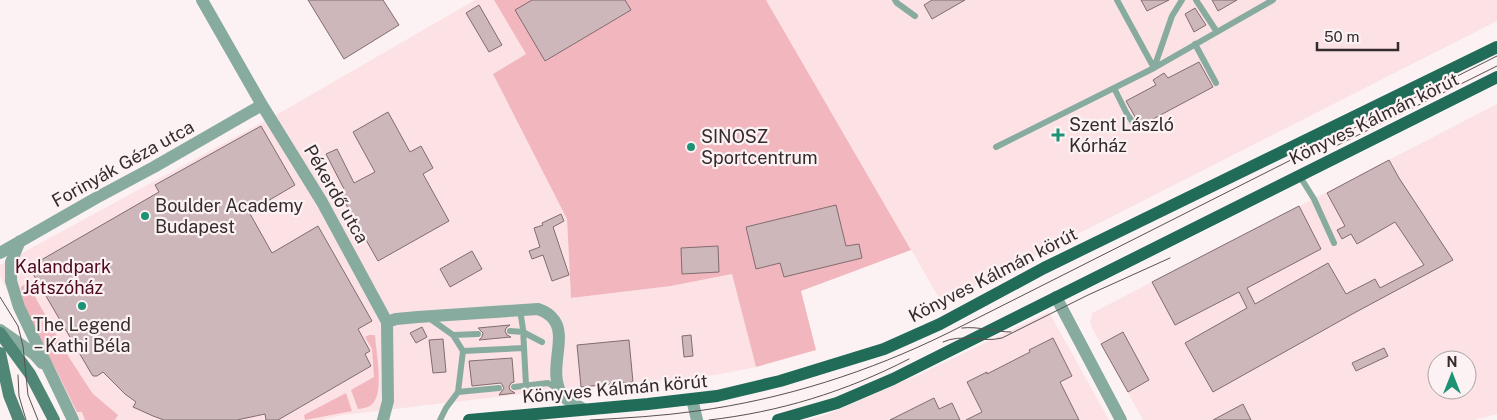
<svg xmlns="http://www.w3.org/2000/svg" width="1497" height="420" viewBox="0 0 1497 420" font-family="'Public Sans',sans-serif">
<rect width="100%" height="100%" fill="#fcf2f3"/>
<path fill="#fce2e5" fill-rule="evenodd" d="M475,0H494L526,54L493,74L567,219L571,298L671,286L732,274L756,367L716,375L548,391L343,415L322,420H73L0,276V265L283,111Z
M766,0H1497V21L942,303Z
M1497,104V414L1475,420H1143L1092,328L1090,323L1092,313ZM1437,360H1467V390H1437Z
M1049,312L1109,420H807L825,415L918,375Z"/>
<path fill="#f2b6be" d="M494,0H766L911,250L801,291L816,350L756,367L732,274L671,286L571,298L567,219L493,74L526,54Z
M25,284L29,286L70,359L87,385L93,394L118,415L115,420H85L82,412H77L53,364L49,361C41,343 21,305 21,287Z
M369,335H375C376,351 384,392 373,403C369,408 364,408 358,409L351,390L374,377L372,349L365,337Z
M346,393L352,411L305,420L304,415Z"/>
<path fill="#ceb7ba" stroke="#816c6f" d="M308,0H383L399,25L344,59Z
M532,0H625L631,10L545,61L515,10Z
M932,0H965L932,19L924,5Z
M1141,0H1169L1147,11Z
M1212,0H1237L1218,11Z
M479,5L502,45L489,52L466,13Z
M1195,8L1206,25L1194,32L1185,14Z
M1199,62L1213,87L1138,127V122L1126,101L1156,85L1153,80L1164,73L1168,78Z
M388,112L410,152L421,146L433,168L423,174L449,221L378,261L339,192L344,189L326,154L337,149L354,183L375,172L353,132Z
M261,126L295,185L249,212L272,253L318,226L372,321L358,329L370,351L365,354L371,366L278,420H266L265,414L237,420H164L153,416L133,407L136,402L125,394L103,372L97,376H93L91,373L29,267L159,192L155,185Z
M1389,160L1399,178L1453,260L1356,312L1213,392L1185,343L1247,308L1239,292L1175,325L1152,282L1299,206L1321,249L1247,288L1255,304L1328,263L1346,294L1375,279L1380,288L1424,265L1395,222L1357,244L1351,234L1342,239L1337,230L1345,226L1327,193Z
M836,205L846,246L859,244L862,258L784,277L780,263L756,269L746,227Z
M561,214L564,221L553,227L569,275L552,281L543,255L532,259L529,251L540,247L534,228L543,225L542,223Z
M718,246L719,272L682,274L681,248Z
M472,251L482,269L450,287L440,269Z
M510,325L506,328L505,331L507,335L511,337L479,340L482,337L483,333L478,328Z
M422,327L427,337L416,343L410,333Z
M1123,332L1149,380L1128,392L1101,344Z
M691,335L693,356L684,357L682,336Z
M1053,338L1072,376L1060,382L1079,420H966L982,412L967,382L987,372V374L1030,352L1029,350Z
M443,339L446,372L433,373L429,340Z
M629,340L633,382L581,387L577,345Z
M1384,348L1388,356L1356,371L1352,363Z
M512,358L514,382L511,383L509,387L510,390L515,393L499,395L504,388L501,383L472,386L469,361Z
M934,398L939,409L952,403L960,420H890Z
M1243,404L1251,420H1213Z"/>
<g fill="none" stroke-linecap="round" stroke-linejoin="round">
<path stroke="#87ab9e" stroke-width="6" d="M895,0L897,3L915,16
M1117,0L1154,68
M1196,0L1217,32
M1195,44L1216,83
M1154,68L1172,16L1182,0
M1114,88L1127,114L1134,124
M996,147L1154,68L1273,0
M1299,175L1314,199L1334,243
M520,310L523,329L526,385
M429,318L453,335L463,351L458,392
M510,331L523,332L542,342
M453,335L478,334
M463,351L523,348
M514,387L548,383L558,389
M440,420L446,408L458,392L499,388"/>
<path stroke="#87ab9e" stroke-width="12" d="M202,0L262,105L322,202L387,322L388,401L383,420
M20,241L11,262V281L19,307L73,420
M0,253L96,198L154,167L262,105
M1056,297L1121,420
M387,322L396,319L418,317L538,309C544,311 550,314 554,320C568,338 546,373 563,396C568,402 577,405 583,409
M0,330L34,354L42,363
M692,399L697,420"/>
<path stroke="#508675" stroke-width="12" d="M0,333L30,374L54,420
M0,353L9,395L19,420"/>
<path stroke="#206c58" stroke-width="12" d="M469,420L648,404L717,396L780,381L884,349L940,324L1044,268L1497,47
M778,420L837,403L893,379L1497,77"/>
<path stroke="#595051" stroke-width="1" d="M1336,146L1497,66
M0,297L18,326L23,346L28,395L38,420
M962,328C978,326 995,332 1011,332
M943,342C962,333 982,343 1002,338L1088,295L1170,258
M18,375L19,396L26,420
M590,420C626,418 662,416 697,411C784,399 869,372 948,333L1497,56
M709,420C779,412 845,392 909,359"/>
</g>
<g fill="#1d9275" stroke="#fcf2f3" stroke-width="2">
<path d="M1055.5 127.5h5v5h5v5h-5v5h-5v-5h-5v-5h5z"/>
<circle cx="691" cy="147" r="5"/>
<circle cx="145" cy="216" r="5"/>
<circle cx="82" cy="306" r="5"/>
</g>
<g text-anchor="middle" stroke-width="4.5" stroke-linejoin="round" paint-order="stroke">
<g font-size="18" fill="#342b2c" stroke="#fcf2f3">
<text transform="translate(1374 119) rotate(-26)" y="6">Könyves Kálmán körút</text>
<text transform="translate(123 164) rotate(-29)" y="6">Forinyák Géza utca</text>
<text transform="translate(336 194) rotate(60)" y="6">Pékerdő utca</text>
<text transform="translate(993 275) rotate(-27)" y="6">Könyves Kálmán körút</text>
<text transform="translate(615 389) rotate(-5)" y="6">Könyves Kálmán körút</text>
</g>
<g font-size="18" fill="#342b2c" stroke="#fcf2f3" text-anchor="start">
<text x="1069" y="131">Szent László<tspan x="1069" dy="21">Kórház</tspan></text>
<text x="701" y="143">SINOSZ<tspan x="701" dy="21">Sportcentrum</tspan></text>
<text x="155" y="212">Boulder Academy<tspan x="155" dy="21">Budapest</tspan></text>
<text x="82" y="331" text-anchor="middle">The Legend<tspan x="82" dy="21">– Kathi Béla</tspan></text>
</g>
<g font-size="18" fill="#4f0a1e" stroke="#fcf2f3">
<text x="63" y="273">Kalandpark<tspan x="63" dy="21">Játszóház</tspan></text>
</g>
</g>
<g transform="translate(1452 375)"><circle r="24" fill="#fcf2f3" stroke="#aca2a3"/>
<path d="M0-4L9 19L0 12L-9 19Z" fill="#1d9275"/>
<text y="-8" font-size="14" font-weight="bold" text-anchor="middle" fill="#342b2c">N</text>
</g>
<path d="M1317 42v8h81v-8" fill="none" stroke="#342b2c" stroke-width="2.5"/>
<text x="1324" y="42" font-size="15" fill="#342b2c" stroke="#fcf2f3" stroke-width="4" paint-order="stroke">50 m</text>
</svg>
